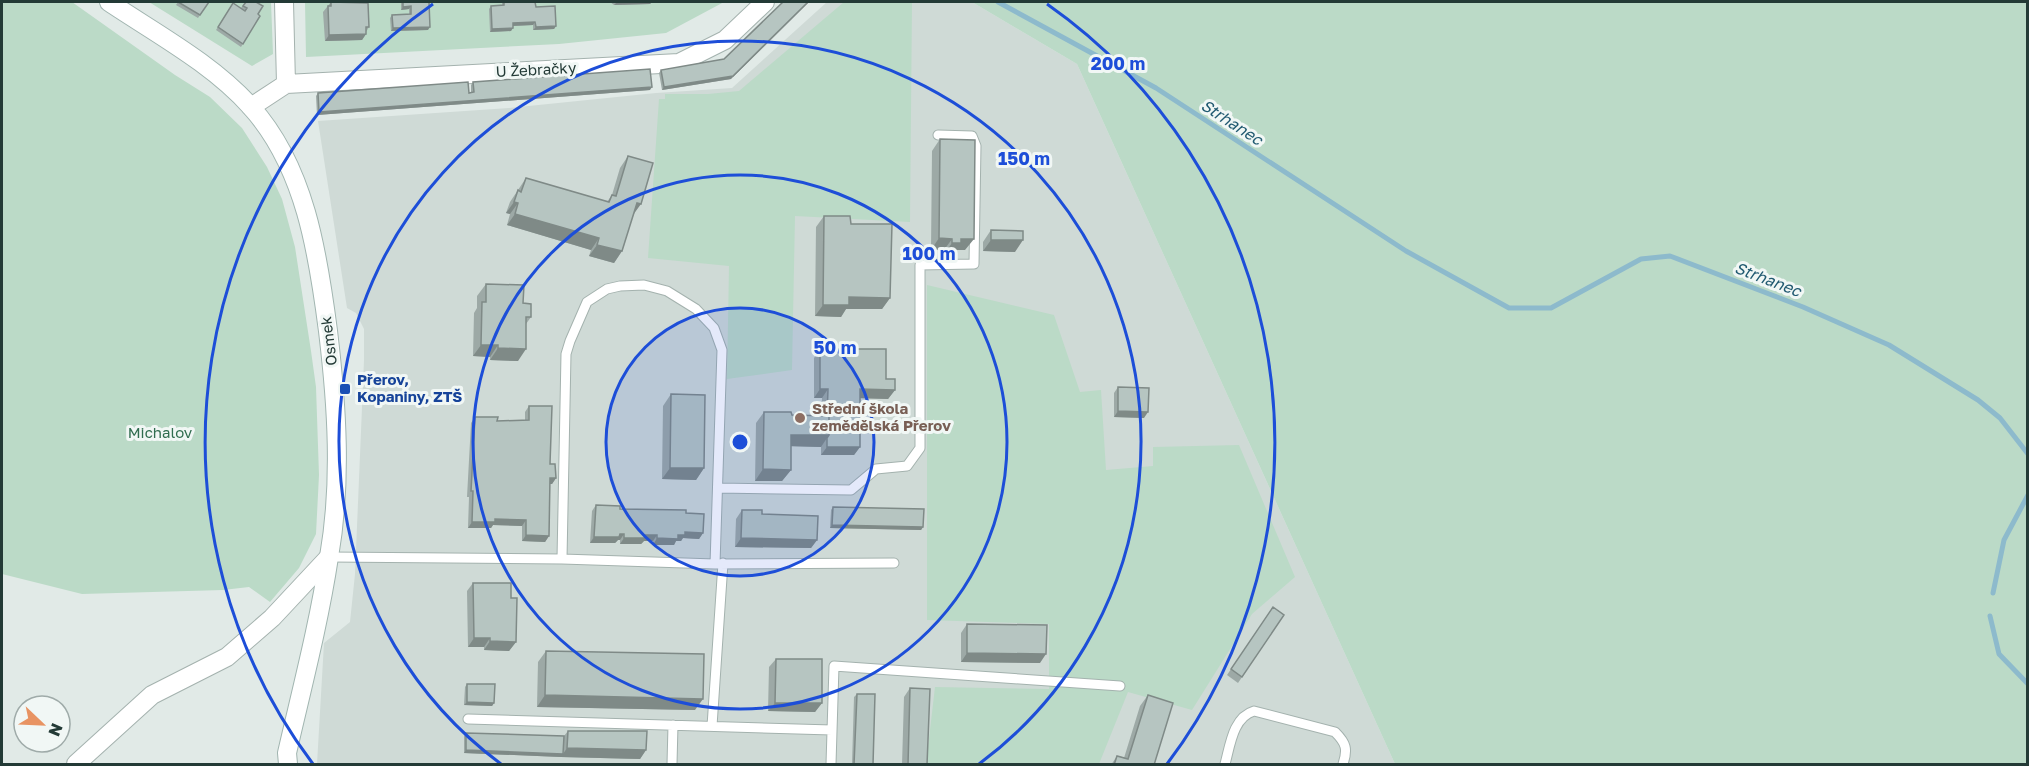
<svg xmlns="http://www.w3.org/2000/svg" width="2029" height="766" viewBox="0 0 2029 766" font-family="'Golos Text',sans-serif">
<rect width="100%" height="100%" fill="#e1eae7"/>
<path fill="#cfdad6" d="M827,2H972L1077,64L1395,764H317L324,643L350,622L355,574L364,360V329L356,313L347,308L318,121L509,108L656,93L732,88Z"/>
<path fill="#bbdac7" d="M2,2H72L175,75L210,97L242,128L267,167L282,199L295,247L311,351L316,387L319,475L316,534L299,568L270,602L249,587L223,590L82,594L2,574Z
M149,2H271L273,54L252,66Z
M305,2H724L666,33L559,44L306,57Z
M844,2H912L910,222L795,216L792,370L727,379L729,266L648,258L659,99H665V94H708L739,91Z
M972,2H2027V764H1395L1077,64Z
M927,285L1054,315L1080,392L1101,390L1106,470L1153,466V447L1239,445L1295,577L1252,614L1192,710L1128,692L1099,764H926L935,687L1049,689V624L927,620Z"/>
<g fill="none" stroke-linecap="round" stroke-linejoin="round">
<path stroke="#8dbacc" stroke-width="5" d="M998,2L1156,88L1406,251L1509,308H1551L1641,259L1670,256L1803,307L1889,345L1978,400L2000,418L2028,454
M1993,593L2004,540L2028,495
M1990,616L1999,654L2028,684"/>
<defs>
<path id="lane" d="M718,488L851,490L876,469L907,466L920,448V265L974,264L976,146L972,136L938,135
M329,557L562,559L715,564L894,563
M562,559L566,354L570,341L587,302L607,289L620,286L644,285L667,291L696,309L714,328L722,350L715,564
M468,719L832,730
M712,726L723,563
M672,764L673,725
M831,764L834,666L1120,686
M1225,764C1230,746 1233,717 1254,711L1335,732C1346,743 1348,749 1343,764"/>
<path id="street" d="M286,84L679,63L725,40L765,2
M251,107L286,84L284,2
M76,764L152,695L227,657L272,618L329,557"/>
<path id="secondary" d="M109,2C155,33 213,64 251,107C305,167 318,253 328,331C337,406 342,482 329,557C319,623 302,688 287,753L288,764"/>
</defs>
<use href="#lane" stroke="#a4b2ae" stroke-width="11"/>
<use href="#street" stroke="#a4b2ae" stroke-width="20"/>
<use href="#secondary" stroke="#a1b5b0" stroke-width="20"/>
<use href="#lane" stroke="#fff" stroke-width="9"/>
<use href="#street" stroke="#fff" stroke-width="18"/>
<use href="#secondary" stroke="#fff" stroke-width="18"/>
</g>
<path fill="#9da9a6" d="M178,2H209L198,18L176,5Z
M245,2L260,16L241,47L216,30L233,3L241,8Z
M331,2L369,27L366,32V34L362,40L325,41L323,12Z
M401,2H429L428,30L391,31L390,18L392,15L409,14V9L401,10Z
M502,2H535L536,7L556,26L554,29L533,30V25L513,26L511,31L490,32L489,9L491,6L502,5Z
M610,2H652L650,4L614,5Z
M661,70L731,79L662,90L659,73Z
M473,82L650,90L317,115L316,96L318,93H471V85Z
M940,139L965,250H955L952,254H944V250H931L932,151Z
M628,156L633,215L622,251L614,263L589,256L591,250L507,225L510,214L506,213L510,202L526,178L607,202L612,195L620,168Z
M824,216L851,224L890,298L882,309H846L841,317L815,316L816,227Z
M991,230L1015,252L983,251V242Z
M486,284L523,303L531,317L526,324L518,361L490,360V357L473,356L474,313L477,308V296Z
M820,349L886,379L895,390L888,399L860,398V447L854,455H821V447L791,446V470L782,481H755L756,423L764,412L792,415L821,416L822,398H814V358Z
M1118,387L1144,418L1114,417V393Z
M671,394L704,468L696,480L662,479L663,406Z
M529,406L556,478L552,484H550L549,536L545,542L522,541V526L493,525L491,528H468L469,497H467L471,423L475,417L497,421L525,420V412Z
M596,505L620,509L686,513L703,533L699,539L683,538L681,541H676L674,545H653V541H644L641,544H620V540H618L615,543H590L592,511Z
M833,507L923,527L921,530L830,528L831,510Z
M742,510L762,514L817,540L811,548L735,547L736,519Z
M473,583L511,598L516,642L509,651L484,650V647H468L467,591Z
M1273,607L1284,615L1238,683L1227,675Z
M967,624L1040,663L961,662V633Z
M546,651L695,710L537,707L538,662Z
M776,659L822,703L815,712L768,711L769,667Z
M467,684L494,703L492,706L464,705L465,687Z
M910,688L927,765H902L904,697Z
M857,694L873,765H852L854,697Z
M1148,695L1154,765H1111L1117,756L1124,758L1140,706Z
M568,731L646,750L640,759L561,757L464,753V736L466,733L564,736Z"/>
<path fill="#7f8a87" d="M617,2H652L650,4L614,5Z
M808,2H809L731,79L662,90L664,87L733,76Z
M411,6L409,9L401,10L403,7Z
M535,22L533,25L511,26L513,23Z
M556,26L554,29L533,30L536,27Z
M430,27L428,30L391,31L393,28Z
M513,28L511,31L490,32L492,29Z
M366,34L362,40L325,41L329,35Z
M652,87L650,90L317,115L319,112Z
M514,202L518,203L510,214L506,213Z
M637,203L641,204L633,215Z
M515,214L599,238L591,250L507,225Z
M939,238L952,239L944,250H931Z
M961,239H974L965,250H955L952,254H944L952,243Z
M991,240H1023L1015,252L983,251Z
M597,245L622,251L614,263L589,256Z
M849,297L890,298L882,309H846L841,317L815,316L823,305Z
M481,345H498L490,357L473,356Z
M498,348L526,349L518,361L490,360Z
M820,389H828L822,398H814Z
M860,389L895,390L888,399L854,398Z
M1118,411L1148,412L1144,418L1114,417Z
M791,435H829L821,447L783,446Z
M827,447H860L854,455H821Z
M670,468H704L696,480L662,479Z
M763,469L791,470L782,481H755Z
M550,478H556L552,484H546Z
M495,519L526,520L522,526L493,525L491,528H468L472,522Z
M832,525L923,527L921,530L830,528Z
M685,532L703,533L699,539L683,538L681,541H676L674,545H653L657,538Z
M620,534H624L620,540H618L615,543H590L594,537Z
M526,535L549,536L545,542L522,541Z
M645,535H657L653,541H644L641,544H620L624,538Z
M741,538L817,540L811,548L735,547Z
M474,638H490L484,647H468Z
M490,641L516,642L509,651L484,650Z
M967,653L1046,654L1040,663L961,662Z
M545,695L703,699L695,710L537,707Z
M467,702L494,703L492,706L464,705Z
M775,703H822L815,712L768,711Z
M567,748L646,750L640,759L561,757Z
M466,750L563,754L561,757L464,753Z"/>
<path fill="#b6c5c1" stroke="#7f8a87" stroke-width="1.5" d="M178,2H209L200,15Z
M246,2H256L263,6L258,14L260,16L243,44L218,27L233,3L245,11L247,8L243,6Z
M331,2L368,3L369,27H366V34L329,35L328,6H331Z
M403,2H429L430,27L393,28L392,15L411,14V6L403,7Z
M504,2H535L536,7L555,6L556,26L536,27L535,22L513,23V28L492,29L491,6L504,5Z
M783,2H808L733,76L664,87L661,70L724,59Z
M650,69L652,87L319,112L318,93L468,82L469,93L474,92L473,82Z
M940,139L975,140L974,239H961V243H952V239L939,238Z
M628,156L653,163L641,204L637,203L622,251L597,245L599,238L515,214L518,203L514,202L518,190L521,192L526,178L609,202L612,195L616,196Z
M824,216H850L851,224H892L890,298L849,297V305H823Z
M991,230L1023,231V240H991Z
M486,284L524,285L523,303L531,304V317H526V349L498,348V345H481L482,302H486Z
M820,349H886V379H895V390L860,389V447H827V438L829,435V416H827L828,389H820Z
M1118,387L1149,388L1148,412L1118,411Z
M671,394L705,395L704,468H670Z
M529,406H552L550,464H555L556,478H550L549,536L526,535V520L495,519V522H472L473,491H471L475,417H498L497,421L529,420Z
M764,412H791L792,415L829,416V435H791V470L763,469Z
M596,505L620,506V509L686,510V513L704,514L703,533L685,532V535H678V539L657,538V535H645V538H624V534H620L619,537H594Z
M833,507L924,509L923,527L832,525Z
M742,510H762V514L818,516L817,540L741,538Z
M473,583H511V598H517L516,642L490,641V638H474Z
M1273,607L1284,615L1242,677L1231,669Z
M967,624L1047,625L1046,654L967,653Z
M546,651L704,654L703,699L545,695Z
M776,659H822V703H775Z
M467,684H495L494,703L467,702Z
M910,688L930,689L927,765H908Z
M857,694H875L873,765H854Z
M1148,695L1173,703L1154,765H1114L1117,756L1128,759Z
M568,731H647L646,750L567,748Z
M466,733L564,736L563,754L466,750Z"/>
<circle cx="740" cy="442" r="134" fill="#1d4ed8" fill-opacity=".12"/>
<g fill="none" stroke="#1d4ed8" stroke-width="3">
<circle cx="740" cy="442" r="134"/>
<circle cx="740" cy="442" r="267"/>
<path d="M501 764A401 401 0 1 1 979 764"/>
<path d="M313 764A535 535 0 0 1 433 4M1047 4A535 535 0 0 1 1167 764"/>
</g>
<rect fill="#1a4fb4" stroke="#f1f7f5" stroke-width="2" x="339" y="383" width="12" height="12" rx="3"/>
<circle fill="#8d6e63" stroke="#f1f7f5" stroke-width="2" cx="800" cy="418" r="6"/>
<g text-anchor="middle" stroke-width="6" stroke-linejoin="round" paint-order="stroke">
<g font-size="15" fill="#233a36" stroke="#f1f7f5">
<text transform="translate(536 70) rotate(-3)" y="5">U Žebračky</text>
<text transform="translate(329 341) rotate(-97)" y="5">Osmek</text>
</g>
<g font-size="15" font-weight="bold" fill="#164399" stroke="#f1f7f5" text-anchor="start">
<text x="357" y="385">Přerov,<tspan x="357" dy="17">Kopaniny, ZTŠ</tspan></text>
</g>
<g font-size="15" font-weight="bold" fill="#785e54" stroke="#f1f7f5" text-anchor="start">
<text x="812" y="414">Střední škola<tspan x="812" dy="17">zemědělská Přerov</tspan></text>
</g>
<g font-size="15" fill="#306d4f" stroke="#f1f7f5">
<text x="160" y="438">Michalov</text>
</g>
<g font-size="16" font-style="italic" fill="#215a71" stroke="#f1f7f5">
<text transform="translate(1232 122) rotate(33)" y="6">Strhanec</text>
<text transform="translate(1768 279) rotate(21)" y="6">Strhanec</text>
</g>
</g>
<circle cx="740" cy="442" r="9" fill="#1d4ed8" stroke="#f1f7f5" stroke-width="3"/>
<g font-size="18" text-anchor="middle" font-weight="bold" fill="#1d4ed8" stroke="#f1f7f5" stroke-width="6" stroke-linejoin="round" paint-order="stroke">
<text x="1118" y="70">200 m</text>
<text x="1024" y="165">150 m</text>
<text x="929" y="260">100 m</text>
<text x="835" y="354">50 m</text>
</g>
<rect width="2029" height="766" fill="none" stroke="#233a36" stroke-width="6"/>
<g transform="translate(42 724) rotate(113)"><circle r="28" fill="#f1f7f5" stroke="#9faba9" stroke-width="1.5"/>
<path d="M0-4.5L10 22L0 15L-10 22Z" fill="#e89362"/>
<text y="-9" font-size="16" font-weight="bold" text-anchor="middle" fill="#233a36">N</text>
</g>
</svg>
